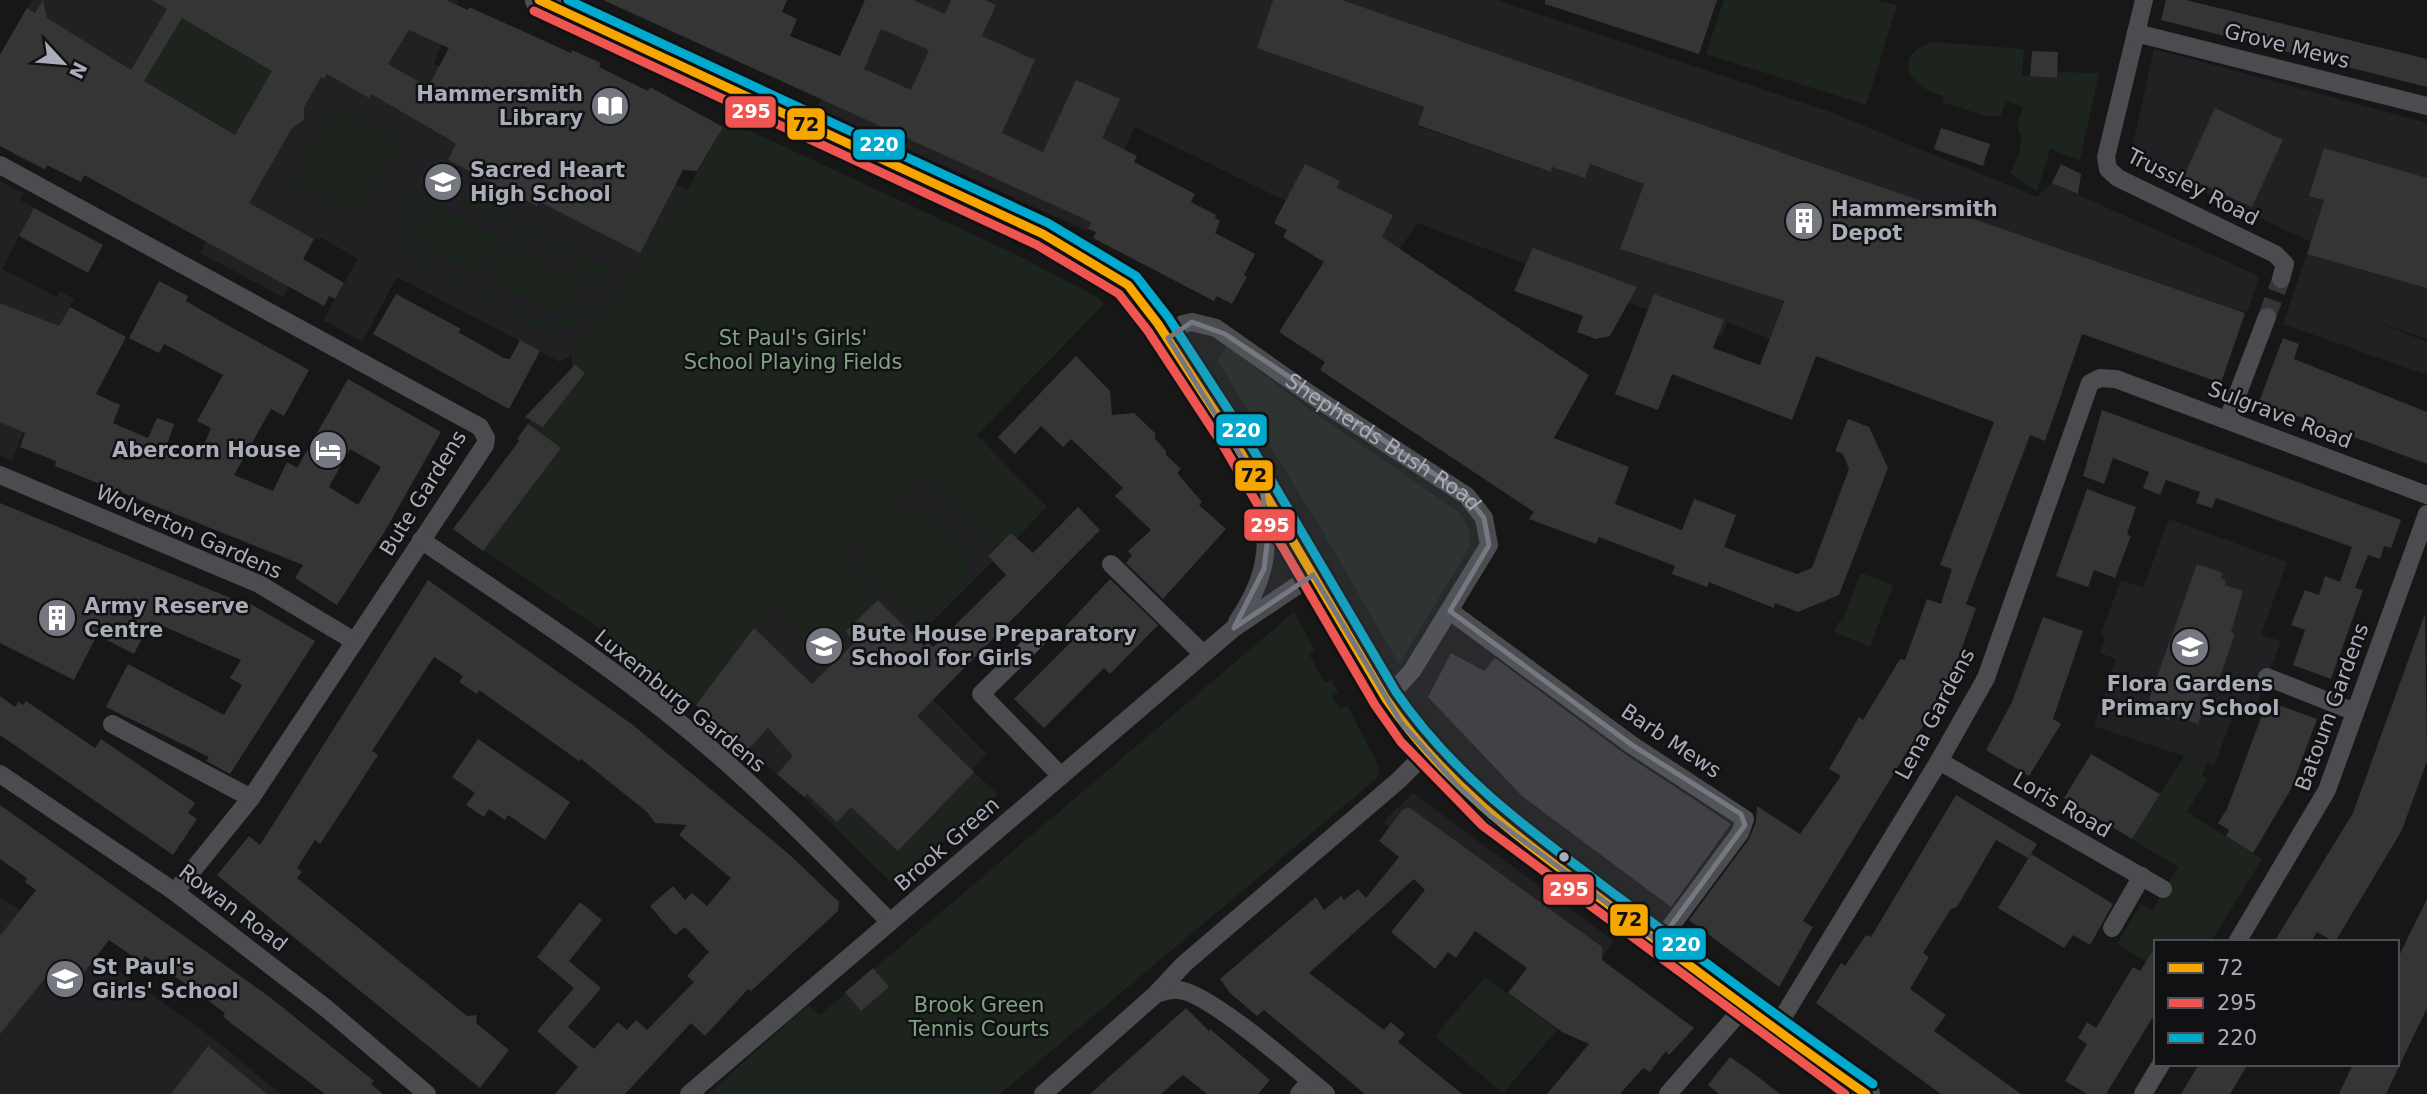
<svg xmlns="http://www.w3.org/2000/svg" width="2427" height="1094" viewBox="0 0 2427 1094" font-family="'DejaVu Sans',sans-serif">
<rect width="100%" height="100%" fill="#171717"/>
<path fill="#212123" d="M32,0H458L434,64L687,190L572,355L560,362L397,277L362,342L323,320L358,259L322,238L314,239L283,297L200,253L232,193L75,111L45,170L12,154L43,95L0,73V54Z
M865,0H1273L1257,48L1424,107L1418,126L1550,172L1552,167L1585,178L1590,164L1658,189L1621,249L1783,301L1770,339L1728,322L1721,337L1417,223L1396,255L1135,127L1087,231L817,108Z
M1342,0H1497L1830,112L2037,197L2052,183L2259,276L2248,311L2237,310Z
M2154,49L2427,123V339L2369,319L2427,342V375L2283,324L2311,242L2130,157Z
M0,181L24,193L20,200L34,208L2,269L57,297L60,291L74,299L54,336L48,369L12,461L0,456Z
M920,474L994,549L988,555L993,561L894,660L987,754L972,770L997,794L975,818L890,881L804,797L696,705L773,604L787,614Z
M2169,519L2287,562L2261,635L2281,641L2252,717L2235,711L2214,766L2094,726L2116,659L2100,653L2105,639L2101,633L2121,580L2143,588Z
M1413,793L1614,941L1588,976L1383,822Z
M0,898L97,955L218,1042L281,1094H0Z"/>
<path fill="#1d241e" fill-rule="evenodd" d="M1724,0H1876L1897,5L1866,105L1706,54Z
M182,18L272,71L235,135L144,81Z
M1934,42L2024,49L2022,75L2056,78L2057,72L2099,73L2080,160L2050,149L2037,192L2010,173C2018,157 2026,143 2017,126L2023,107L2006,101L2001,115L1989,117L1942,102L1944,96C1908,88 1890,54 1934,42Z
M336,103L395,138L401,145L400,151L357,217L290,181Z
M727,120L1017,255L1095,296L1104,304L977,435L1047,507L1017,538L1011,533L994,549L920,475L842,557L879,593L821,655L783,619L787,614L773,604L696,705L603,631L453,529L519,441L517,439L532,418L529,413L572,368V353L687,190Z
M431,187L455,190L613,271L609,279L594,272C607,313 574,338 535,326L405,256C385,227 398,197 431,187ZM432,194L454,198L570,259C602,285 587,330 544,320L421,258L412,250L405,241L404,220L415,202Z
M428,201L501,239L481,276L409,238Z
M509,243L581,282L562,318L489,280Z
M1227,346L1309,409L1456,510C1467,521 1472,533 1469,548L1399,664L1316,520L1217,360Z
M915,502L974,558L963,569L972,577L935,615L927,607L916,619L857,562L868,551L859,543L896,505L904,513Z
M1861,573L1893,585L1870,647L1835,632L1838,622L1842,623Z
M1294,612L1315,650L1309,654L1325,683L1331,680L1339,692L1332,696L1340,709L1347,705L1377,763L1379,769L1376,779L1000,1094H708L808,1005L820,1015Z
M2184,756L2207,764L2202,775L2208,778L2187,812L2262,859L2211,942H2156V968L2117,944L2141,904L2152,911L2178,867L2132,839Z
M974,772L997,794L975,818L890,881L834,825L845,812L893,857Z
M1485,977L1557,1030L1503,1093L1435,1036Z"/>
<path fill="#353536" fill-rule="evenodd" d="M43,0L47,18L131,70L167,9L152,0H446L468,10L469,7L571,53L572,50L601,63L599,67L648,91L650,87L723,127L697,171L683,170L640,253L540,202L537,206L448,160L456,144L447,138L371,94L369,98L327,74L324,79L321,77L304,107V120L292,128L249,203L314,239L303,259L344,283L335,299L329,296L324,306L84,175L81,182L47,165L45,169L0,146V55L27,8L35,13ZM182,18L272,71L235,135L144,81ZM409,30L449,48L428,87L388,64Z
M603,0H787L782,12L797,19L790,36L840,56L865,0H913L945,14L951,0H985L996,5L982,36L1035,60L1002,133L1043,152L1076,80L1120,99L1102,138L1137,156L1134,162L1195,194L1191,202L1216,215L1215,218L1220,221L1215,233L1255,254L1244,275L1247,277L1232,304L1217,296L1214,301L1093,238L1096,232L1088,229L1091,222ZM881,29L929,50L911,90L864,69Z
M1273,0H1342L2245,313L2221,383L2082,334L2045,441L2030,435L1966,604L1976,608L1950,682L1803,921L1813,927L1779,987L1689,920L1749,839L1756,822L1757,806L1800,834L1841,776L1829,769L1859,717L1863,720L1900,659L1905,660L1927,599L1941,604L1952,569L1940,565L1994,422L1816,356L1792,420L1672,374L1658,410L1615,394L1654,294L1724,320L1713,348L1760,365L1784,301L1620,249L1644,184L1590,164L1585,178L1552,167L1551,172L1418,125L1424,107L1257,48Z
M1545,0H1717L1699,54L1545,4Z
M2166,0H2186L2427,59V87L2161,20Z
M2032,51L2058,52L2057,78L2030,76Z
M2215,108L2283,140L2252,207L2184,176Z
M1941,128L1990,144L1983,166L1934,149Z
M2324,148L2427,178V288L2307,254L2324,200L2309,196Z
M1305,164L1340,181L1337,188L1393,215L1382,237L1589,375L1554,438L1629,467L1615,504L1682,530L1694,499L1736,515L1724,547L1797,574L1812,568L1849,469L1843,454L1835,451L1848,419L1869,427L1888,468L1839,595L1798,612L1775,603L1774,608L1709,582L1707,587L1672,574L1675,566L1599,537L1596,544L1529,519L1534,512L1320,370L1325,362L1279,332L1324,262L1283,237L1287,230L1274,223Z
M2061,164L2081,174L2078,194L2052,183Z
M34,208L103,245L88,273L19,236Z
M1533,248L1637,287L1610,336L1596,339L1577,332L1583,316L1514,291Z
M159,281L188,296L186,301L220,321L309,370L284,416L271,409L234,475L273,491L287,462L297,468L348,379L441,432L385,531L337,605L295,578L303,565L55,466L56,461L20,447L25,433L0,422V303L59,326L70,307L126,337L96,394L120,405L113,423L148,438L157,418L174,424L166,447L198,460L211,428L197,421L223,375L164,344L159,353L129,338ZM350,449L381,467L358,505L329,487Z
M396,294L461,329L458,332L504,358L510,359L520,340L540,351L509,409L373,334Z
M2283,338L2299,344L2294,359L2427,412V464L2259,402Z
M1076,356L1110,391L1112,415L1134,413L1155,433V439L1166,451V455L1181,469L1177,473L1202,502L1199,505L1226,529L1163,599L1126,563L1132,555L1128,551L1151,530L1115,496L1123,488L1071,439L1063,447L1041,426L1015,454L998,437Z
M575,365L585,373L543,427L525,417Z
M2102,410L2401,520L2391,548L2384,546L2380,559L2368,555L2355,588L2363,590L2331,679L2293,665L2305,630L2291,625L2305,590L2319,595L2325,576L2340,582L2352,547L2216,498L2212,508L2196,503L2200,492L2166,480L2160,495L2143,488L2149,472L2113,458L2104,484L2083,476Z
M528,424L561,448L483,551L453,529L519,441L517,439Z
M2087,489L2136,507L2127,534L2131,536L2115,578L2094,570L2088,587L2056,576Z
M0,503L245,604L247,602L315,641L230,774L206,761L209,757L106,707L128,664L224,715L242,685L230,678L241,660L151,621L134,654L97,635L74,680L0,643Z
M1078,507L1100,530L917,716L974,772L898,851L851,807L837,822L807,794L804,797L777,774L793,756L768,728L748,749L696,705L754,628L812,684L854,643L846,631L878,600L924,646L928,642L933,647L1006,575L988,556L1011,533L1033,553Z
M2197,564L2223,573L2221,578L2226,581L2225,585L2243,591L2231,632L2235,634L2218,682L2213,680L2198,724L2171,715L2169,720L2145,711Z
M1110,579L1158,625L1110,674L1104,668L1044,728L1014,699L1074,639L1063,629Z
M428,580L633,725L790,855L839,902L838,911L751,991L748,989L705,1036L691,1023L625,1094H555L578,1067L537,1031L574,988L537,957L580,902L602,920L569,961L601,988L568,1027L594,1049L618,1022L627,1030L636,1020L647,1030L694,982L687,976L709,952L685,927L675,935L650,906L673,886L685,900L692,893L707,906L731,878L679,835L687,825L655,823L647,812L581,759L579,761L479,690L477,694L459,682L463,676L434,657L372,751L378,755L347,803L320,844L315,840L297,868L302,872L297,878L467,1016L477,1015L476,1023L509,1050L480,1088L217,875L249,836L260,845Z
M2425,614L2427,761L2402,830L2335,942L2317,932L2311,942H2274L2353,813Z
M2043,617L2083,631L2053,719L2061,724L2029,776L1986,750L2012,702Z
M1451,653L1484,671L1495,658L1625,754L1731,824L1671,907L1522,796L1428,697Z
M0,696L15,707L18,702L23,705L26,701L95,748L101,739L195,803L188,813L197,819L173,855L0,735Z
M2267,701L2317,719L2290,791L2253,853L2226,836L2229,830L2218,823L2227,809Z
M478,739L570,802L545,840L508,815L505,820L489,809L484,817L466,805L475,793L452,777Z
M2091,754L2160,794L2132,839L2064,798Z
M1956,795L2037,844L2028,858L1996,840L1957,907L1951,909L1923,953L1929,957L1910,989L1946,1015L1934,1031L2021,1094H1941L1816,1003L1841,963L1845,966L1866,935L1871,937Z
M0,805L271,998L374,1081L371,1084L383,1094H325L228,1021L223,1016L225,1013L187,985L145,956L141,962L109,940L71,989L50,972L0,1034V936L36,890L25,882L27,878L0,859Z
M1410,808L1602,947V960L1694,1028L1669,1055L1666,1051L1650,1072L1643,1068L1620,1094H1547L1589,1044L1562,1032L1508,993L1527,968L1475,931L1456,958L1448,952L1435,969L1391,932L1425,890L1414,879L1309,973L1384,1030L1391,1022L1405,1034L1398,1042L1462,1094H1365L1264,1010L1257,1016L1230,993L1220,979L1316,897L1324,910L1341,896L1344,900L1358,889L1366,898L1399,857L1379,841L1403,809Z
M2031,854L2113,904L2090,945L2073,935L2064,948L1998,908Z
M2427,899V1008L2386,1094H2339L2353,1064H2397V960Z
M2156,946V1012L2106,1094H2087L2065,1081L2087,1044L2078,1038L2087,1022L2096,1028L2133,967L2140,971Z
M873,968L889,987L861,1011L845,992Z
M1186,1008L1209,1031L1210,1029L1270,1080L1258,1094H1207L1183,1075L1161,1094H1090Z
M208,1046L267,1094H171Z
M1730,1057L1753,1073L1780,1094H1719L1708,1085Z
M2199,1064H2248L2230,1094H2181Z"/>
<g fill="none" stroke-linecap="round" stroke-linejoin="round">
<path stroke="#343537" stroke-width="18" stroke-dasharray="18 9" stroke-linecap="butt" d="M2267,317L2281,279"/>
<g stroke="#4b4c50" stroke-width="18">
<path d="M2144,0L2106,157L2108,169L2118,178L2275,254L2285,264L2281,279"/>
<path d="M2136,33L2427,106"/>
<path d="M0,165L480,427L486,438L485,445L251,798L175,892"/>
<path id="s1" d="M1168,338L1183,324L1192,322L1216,328L1310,394L1467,496L1484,518L1489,545L1412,671L1386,699"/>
<path d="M2228,419L2267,317"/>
<path d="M0,475L259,584L354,641"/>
<path d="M421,540C515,604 611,665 698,738C766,795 828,859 890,922"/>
<path d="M1111,564L1203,654"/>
<path d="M1450,611L1632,745L1745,819L1740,833L1659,942"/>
<path d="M1237,622C1266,579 1270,550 1263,500"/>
<path d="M1037,639L981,694L1061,776"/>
<path d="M2267,677L2355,712"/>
<path d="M112,724L251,798"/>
<path d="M1939,761L2163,889"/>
<path d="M0,774L175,892L327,1009L427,1094"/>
<path d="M2112,928L2142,876"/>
<path d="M2237,942L2327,790L2427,514"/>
<path d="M1156,994C1163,992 1171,989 1178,990C1207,991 1300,1072 1326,1094"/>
<path d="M1775,1030L1939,761L1986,678L2090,383L2100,378L2116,379L2427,495"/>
<path d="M689,1094L1234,628L1313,575"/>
<path d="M1043,1094L1156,994L1184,964L1399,780L1427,752"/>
<path d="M1299,1094L1310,1081"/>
<path d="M1668,1094L1744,1007"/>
<path d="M2143,1094L2161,1064"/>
</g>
<path stroke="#4d4f52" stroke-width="28" d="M539,0L1043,234L1114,275L1128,285L1158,324L1234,441L1386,699L1410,734L1456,784L1490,816L1775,1030L1866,1094"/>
<defs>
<path id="bus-1" d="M539,0L1043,234L1128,285L1158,324L1234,441L1386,699C1449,791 1533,848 1621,914C1702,975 1783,1036 1866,1094"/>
<path id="bus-2" d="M534,11L1037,245L1119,294L1148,331L1224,447L1375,705L1401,742L1483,826L1845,1094"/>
<path id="bus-3" d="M568,0L1048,223L1136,276L1168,317L1244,434L1396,692C1458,782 1540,838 1625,902C1707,964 1789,1025 1873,1084"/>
</defs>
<use href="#bus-1" stroke="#111113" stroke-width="14"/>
<use href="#bus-2" stroke="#111113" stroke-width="14"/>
<use href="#bus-3" stroke="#111113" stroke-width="14"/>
<use href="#bus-1" stroke="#f7a600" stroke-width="9"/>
<use href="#bus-2" stroke="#ee5450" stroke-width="9"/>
<use href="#bus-3" stroke="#00a9ce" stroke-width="9"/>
</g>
<path fill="#757880" fill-opacity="0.2" stroke="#757880" stroke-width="5" stroke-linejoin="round" d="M1192,322L1225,334L1467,496L1484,518L1489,545L1450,611L1632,745L1741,814L1745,825L1659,942L1490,816L1456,784L1402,724L1313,575L1234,628L1264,569L1268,536L1262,490L1168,338Z"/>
<defs>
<symbol id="library-disc" viewBox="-11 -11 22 22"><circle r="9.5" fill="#757880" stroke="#111113"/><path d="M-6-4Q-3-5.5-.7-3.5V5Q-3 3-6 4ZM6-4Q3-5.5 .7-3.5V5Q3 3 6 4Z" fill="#fff"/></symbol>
<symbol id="school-disc" viewBox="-11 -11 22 22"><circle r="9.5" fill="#757880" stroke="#111113"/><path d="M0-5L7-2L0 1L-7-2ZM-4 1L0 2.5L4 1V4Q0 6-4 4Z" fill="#fff"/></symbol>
<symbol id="building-disc" viewBox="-11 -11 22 22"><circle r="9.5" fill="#757880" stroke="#111113"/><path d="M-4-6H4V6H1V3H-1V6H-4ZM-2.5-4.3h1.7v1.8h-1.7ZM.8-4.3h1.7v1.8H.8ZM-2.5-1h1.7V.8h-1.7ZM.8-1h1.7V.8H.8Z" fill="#fff"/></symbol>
<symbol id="hotel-disc" viewBox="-11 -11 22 22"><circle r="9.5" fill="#757880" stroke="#111113"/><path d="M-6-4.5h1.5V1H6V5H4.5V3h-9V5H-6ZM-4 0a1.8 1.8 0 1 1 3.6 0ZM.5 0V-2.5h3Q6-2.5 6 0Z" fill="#fff"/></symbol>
</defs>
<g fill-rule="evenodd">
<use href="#library-disc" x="588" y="84" width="44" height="44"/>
<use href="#school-disc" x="421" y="160" width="44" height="44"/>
<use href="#building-disc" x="1782" y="199" width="44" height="44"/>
<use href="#hotel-disc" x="306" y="428" width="44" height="44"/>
<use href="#building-disc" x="35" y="596" width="44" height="44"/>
<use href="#school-disc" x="802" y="624" width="44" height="44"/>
<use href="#school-disc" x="2168" y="625" width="44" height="44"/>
<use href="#school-disc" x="43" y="957" width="44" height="44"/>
</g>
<circle fill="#a8adb8" stroke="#111113" stroke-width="2.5" cx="1564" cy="857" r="6"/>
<g text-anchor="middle" stroke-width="5" stroke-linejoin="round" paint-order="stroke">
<g font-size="21" fill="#a8adb8" stroke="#111113">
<text transform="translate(2287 46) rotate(14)" y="7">Grove Mews</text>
<text transform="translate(2193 187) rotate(27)" y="7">Trussley Road</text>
<text transform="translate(2280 415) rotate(21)" y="7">Sulgrave Road</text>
<text dy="7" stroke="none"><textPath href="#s1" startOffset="257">Shepherds Bush Road</textPath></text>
<text transform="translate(423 493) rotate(-58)" y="7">Bute Gardens</text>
<text transform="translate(189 532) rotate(24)" y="7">Wolverton Gardens</text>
<text transform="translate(680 701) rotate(39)" y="7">Luxemburg Gardens</text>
<text transform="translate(2332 707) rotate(-70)" y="7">Batoum Gardens</text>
<text transform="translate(1935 714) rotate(-62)" y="7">Lena Gardens</text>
<text transform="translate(1671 741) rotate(34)" y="7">Barb Mews</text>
<text transform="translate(2062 805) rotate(30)" y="7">Loris Road</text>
<text transform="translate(947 844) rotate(-41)" y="7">Brook Green</text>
<text transform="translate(233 908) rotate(37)" y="7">Rowan Road</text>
</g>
<g font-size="21" font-weight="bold" fill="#a8adb8" stroke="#111113" text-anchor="start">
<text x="583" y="101" text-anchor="end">Hammersmith<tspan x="583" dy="24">Library</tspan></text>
<text x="470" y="177">Sacred Heart<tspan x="470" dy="24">High School</tspan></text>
<text x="1831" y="216">Hammersmith<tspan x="1831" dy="24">Depot</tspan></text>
<text x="301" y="457" text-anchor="end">Abercorn House</text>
<text x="84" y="613">Army Reserve<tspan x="84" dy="24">Centre</tspan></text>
<text x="851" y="641">Bute House Preparatory<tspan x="851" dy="24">School for Girls</tspan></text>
<text x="2190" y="691" text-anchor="middle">Flora Gardens<tspan x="2190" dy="24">Primary School</tspan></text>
<text x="92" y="974">St Paul's<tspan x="92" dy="24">Girls' School</tspan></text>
</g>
<g font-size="21" fill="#7fa381" stroke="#111113">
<text x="793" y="345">St Paul's Girls'<tspan x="793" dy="24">School Playing Fields</tspan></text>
<text x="979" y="1012">Brook Green<tspan x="979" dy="24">Tennis Courts</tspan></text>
</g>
</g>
<g stroke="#111113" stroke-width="2.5">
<rect x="724" y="95" width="53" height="34" rx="7" fill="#ee5450"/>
<rect x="786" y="107" width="40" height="34" rx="7" fill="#f7a600"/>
<rect x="852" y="128" width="54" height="33" rx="7" fill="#00a9ce"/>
<rect x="1215" y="413" width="53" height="34" rx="7" fill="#00a9ce"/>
<rect x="1234" y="459" width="40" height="33" rx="7" fill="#f7a600"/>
<rect x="1243" y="508" width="53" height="34" rx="7" fill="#ee5450"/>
<rect x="1542" y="873" width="53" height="33" rx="7" fill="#ee5450"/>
<rect x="1609" y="903" width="40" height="34" rx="7" fill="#f7a600"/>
<rect x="1654" y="927" width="53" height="34" rx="7" fill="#00a9ce"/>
</g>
<g font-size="19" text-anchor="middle" font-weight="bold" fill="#fff">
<text x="751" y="118">295</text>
<text x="879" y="151">220</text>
<text x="1241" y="437">220</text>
<text x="1270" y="532">295</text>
<text x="1569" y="896">295</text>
<text x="1681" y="951">220</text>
</g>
<g font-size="19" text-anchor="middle" font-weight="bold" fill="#111">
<text x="806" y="131">72</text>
<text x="1254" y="482">72</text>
<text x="1629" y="926">72</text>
</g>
<rect x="2154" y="940" width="245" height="126" fill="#111113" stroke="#4d4f55" stroke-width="2"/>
<rect x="2168" y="963" width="35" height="10" fill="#f7a600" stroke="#4d4f55" stroke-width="2"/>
<text x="2217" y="975" font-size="21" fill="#a8adb8">72</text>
<rect x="2168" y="998" width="35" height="10" fill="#ee5450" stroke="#4d4f55" stroke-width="2"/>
<text x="2217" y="1010" font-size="21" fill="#a8adb8">295</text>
<rect x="2168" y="1033" width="35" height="10" fill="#00a9ce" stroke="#4d4f55" stroke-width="2"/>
<text x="2217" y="1045" font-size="21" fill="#a8adb8">220</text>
<g transform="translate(63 63) rotate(116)" stroke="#111113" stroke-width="5" paint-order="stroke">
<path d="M0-5L12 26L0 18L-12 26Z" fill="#a8adb8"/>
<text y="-10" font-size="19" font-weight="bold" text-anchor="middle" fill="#a8adb8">N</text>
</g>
</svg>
